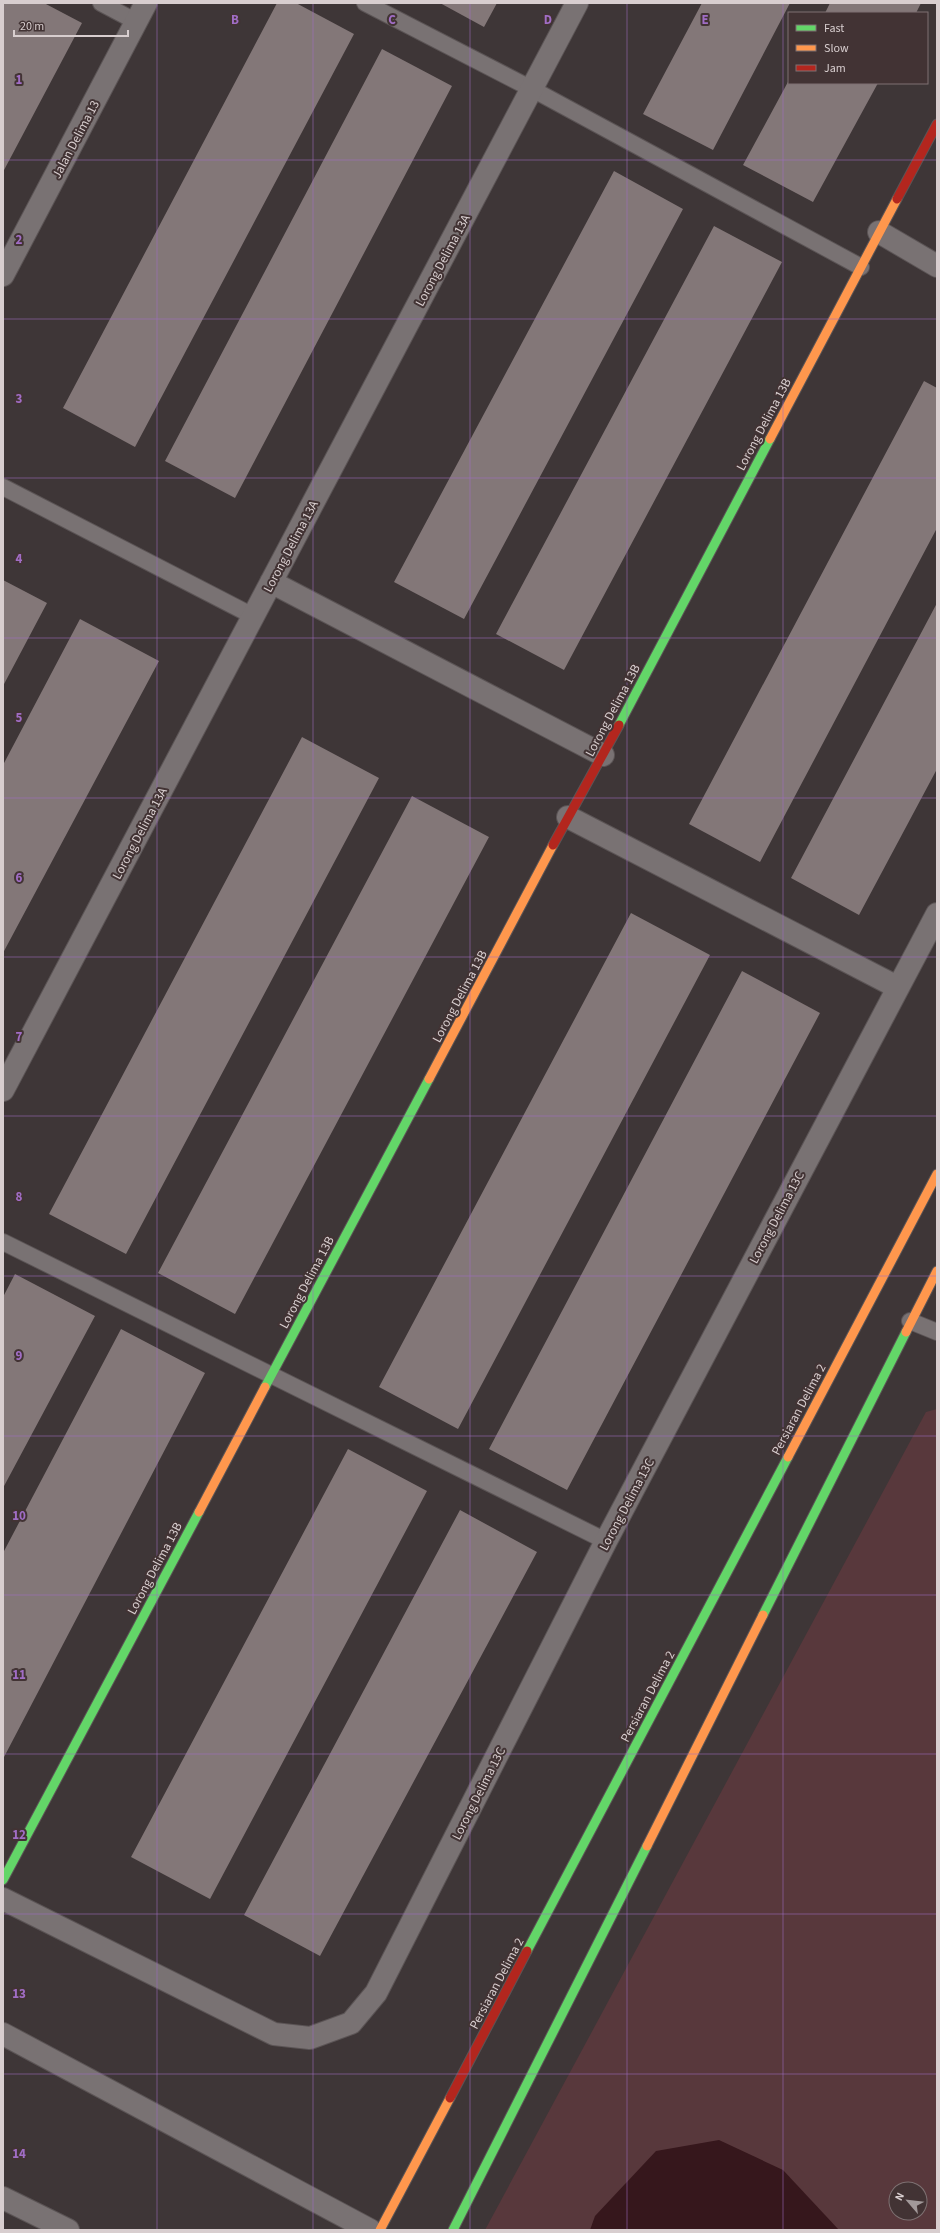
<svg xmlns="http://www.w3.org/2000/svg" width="940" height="2233" viewBox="0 0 940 2233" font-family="'Source Sans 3',sans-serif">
<rect width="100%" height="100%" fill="#3e3637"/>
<path fill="#58383c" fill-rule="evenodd" d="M937,1409V2230H485L926,1412ZM896,2189H920V2213H896Z"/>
<path fill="#36171c" d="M719,2140L783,2170L839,2230H590L595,2216L656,2151Z"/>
<path fill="#837778" d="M3,3H44L82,23L3,172Z
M277,3H296L354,34L135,447L63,408Z
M440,3H497L484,27Z
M702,3H790L713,150L643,114Z
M830,3H921L916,13H825Z
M382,49L452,86L235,498L165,461Z
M789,80V83H878L813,202L743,165Z
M614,171L683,209L464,619L394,582Z
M714,226L782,262L564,670L496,634Z
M924,381L937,388V528L760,862L689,824Z
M3,580L47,603L3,686Z
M937,603V769L859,915L791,878Z
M80,619L159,661L3,953V765Z
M302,737L379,778L126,1254L49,1214Z
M412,796L489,837L235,1314L158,1273Z
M631,913L710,955L458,1429L379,1387Z
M742,971L820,1013L567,1490L489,1449Z
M15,1274L95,1316L3,1488V1297Z
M121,1329L205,1373L3,1759V1553Z
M348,1449L427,1491L210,1899L131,1857Z
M460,1510L537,1552L320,1956L244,1915Z"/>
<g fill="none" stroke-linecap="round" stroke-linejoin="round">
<defs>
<path id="lane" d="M101,3L137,22
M365,3L532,89L861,267
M3,487L253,616
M3,1242L606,1541
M910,1321L937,1332"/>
<path id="street" d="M879,232L937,266
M3,275L146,3
M271,582L603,755
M568,817L897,987
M3,1090L577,3
M3,1899L274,2034L310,2038L351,2023L376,1993L606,1541L937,914
M3,2034L370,2230
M3,2198L68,2230"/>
<path id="fast" d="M619,725L770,439
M265,1387L429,1079
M763,1615L906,1332
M3,1880L199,1512
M527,1951L788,1457
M453,2230L647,1846"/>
<path id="slow" d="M770,439L897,199
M429,1079L553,845
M906,1332L937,1271
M788,1457L937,1174
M199,1512L265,1387
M647,1846L763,1615
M380,2230L450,2098"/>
<path id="jam" d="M897,199L937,124
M553,845L619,725
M450,2098L527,1951"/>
</defs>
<use href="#lane" stroke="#5b5455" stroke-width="18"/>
<use href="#street" stroke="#5b5455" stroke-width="24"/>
<use href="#fast" stroke="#5b5455" stroke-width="11"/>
<use href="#slow" stroke="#5b5455" stroke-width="11"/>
<use href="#jam" stroke="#5b5455" stroke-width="11"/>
<use href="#lane" stroke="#797273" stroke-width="16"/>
<use href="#street" stroke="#797273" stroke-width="22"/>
<use href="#fast" stroke="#63d668" stroke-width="9"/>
<use href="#slow" stroke="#ff974d" stroke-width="9"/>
<use href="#jam" stroke="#b3261e" stroke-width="9"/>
</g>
<path fill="none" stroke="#a06dc5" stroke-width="1" stroke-opacity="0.55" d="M157,3V2230M313,3V2230M470,3V2230M627,3V2230M783,3V2230M3,160H937M3,319H937M3,478H937M3,638H937M3,798H937M3,957H937M3,1116H937M3,1276H937M3,1436H937M3,1595H937M3,1754H937M3,1914H937M3,2074H937"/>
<g text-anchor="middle" stroke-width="4" stroke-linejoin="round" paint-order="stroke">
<g font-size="13" fill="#d8cecf" stroke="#423334">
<text transform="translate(75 139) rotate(-62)" y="5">Jalan Delima 13</text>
<text transform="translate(442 260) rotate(-62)" y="5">Lorong Delima 13A</text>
<text transform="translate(763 424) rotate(-62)" y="5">Lorong Delima 13B</text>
<text transform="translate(290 546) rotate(-62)" y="5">Lorong Delima 13A</text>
<text transform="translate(612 710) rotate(-62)" y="5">Lorong Delima 13B</text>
<text transform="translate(139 833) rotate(-62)" y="5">Lorong Delima 13A</text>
<text transform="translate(459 996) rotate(-62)" y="5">Lorong Delima 13B</text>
<text transform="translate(776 1217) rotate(-62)" y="5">Lorong Delima 13C</text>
<text transform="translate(306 1282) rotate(-62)" y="5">Lorong Delima 13B</text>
<text transform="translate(798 1409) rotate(-62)" y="5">Persiaran Delima 2</text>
<text transform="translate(626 1504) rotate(-62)" y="5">Lorong Delima 13C</text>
<text transform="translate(154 1568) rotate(-62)" y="5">Lorong Delima 13B</text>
<text transform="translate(647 1696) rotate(-62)" y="5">Persiaran Delima 2</text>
<text transform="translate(478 1793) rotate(-63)" y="5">Lorong Delima 13C</text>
<text transform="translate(496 1983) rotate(-62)" y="5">Persiaran Delima 2</text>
</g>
</g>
<g font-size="13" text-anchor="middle" font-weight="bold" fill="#a06dc5" stroke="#423334" stroke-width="4" stroke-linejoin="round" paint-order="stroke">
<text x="235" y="24">B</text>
<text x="392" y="24">C</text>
<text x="548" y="24">D</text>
<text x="705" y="24">E</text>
<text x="19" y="84">1</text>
<text x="19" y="244">2</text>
<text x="19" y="403">3</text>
<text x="19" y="563">4</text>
<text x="19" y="722">5</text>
<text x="19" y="882">6</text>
<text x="19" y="1041">7</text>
<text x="19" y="1201">8</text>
<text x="19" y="1360">9</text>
<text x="19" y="1520">10</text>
<text x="19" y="1679">11</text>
<text x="19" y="1839">12</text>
<text x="19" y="1998">13</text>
<text x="19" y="2158">14</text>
</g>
<rect width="940" height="2233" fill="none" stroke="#d8cecf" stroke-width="8"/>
<rect x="788" y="12" width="140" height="72" fill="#423334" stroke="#7e7172"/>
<rect x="796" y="25" width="20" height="6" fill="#63d668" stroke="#7e7172"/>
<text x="824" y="32" font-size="12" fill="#d8cecf">Fast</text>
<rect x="796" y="45" width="20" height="6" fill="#ff974d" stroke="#7e7172"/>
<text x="824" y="52" font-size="12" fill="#d8cecf">Slow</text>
<rect x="796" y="65" width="20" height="6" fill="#b3261e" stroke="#7e7172"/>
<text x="824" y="72" font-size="12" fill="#d8cecf">Jam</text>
<g transform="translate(908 2201) rotate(298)"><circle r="19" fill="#423334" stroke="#7e7172"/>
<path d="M0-3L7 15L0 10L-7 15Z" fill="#a2999a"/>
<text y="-6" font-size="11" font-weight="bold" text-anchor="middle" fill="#d8cecf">N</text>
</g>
<path d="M14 30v6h114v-6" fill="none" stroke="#d8cecf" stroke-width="2"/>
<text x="20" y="30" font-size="12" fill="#d8cecf" stroke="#423334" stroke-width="3" paint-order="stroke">20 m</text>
</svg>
